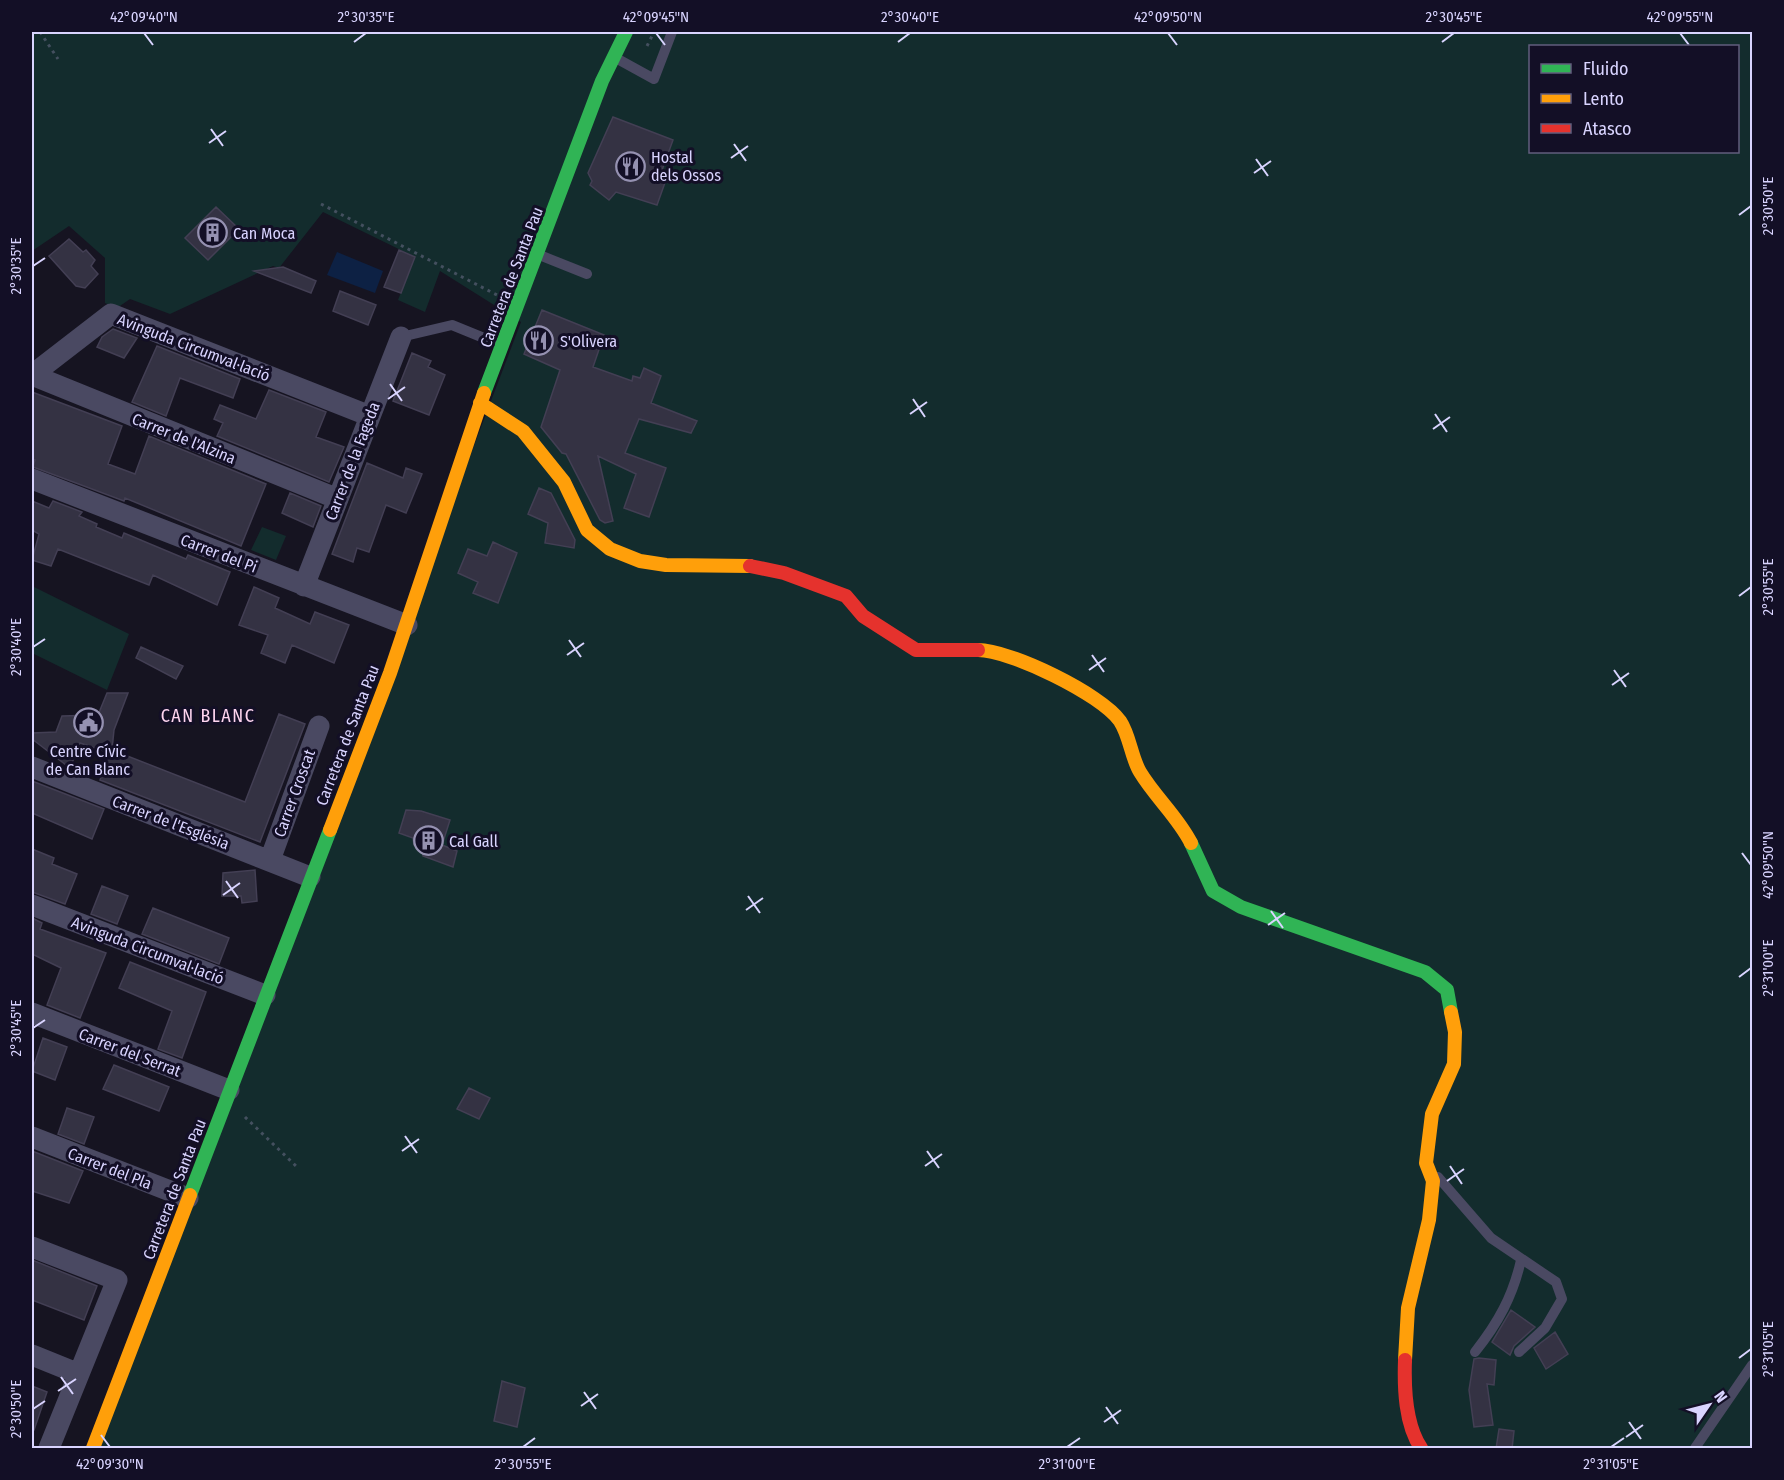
<svg xmlns="http://www.w3.org/2000/svg" width="1784" height="1480" viewBox="0 0 1784 1480" font-family="'Fira Sans Condensed',sans-serif">
<rect width="100%" height="100%" fill="#161421"/>
<path fill="#132c2d" fill-rule="evenodd" d="M32,32H1752V1448H93L521,322L440,271L425,312L398,300L415,257L323,212L279,268L273,266L170,314L130,299L117,308L105,303V258L69,226L32,251ZM1530,46H1738V152H1530Z
M262,527L286,536L276,560L251,550Z
M32,586L129,634L107,690L32,653Z"/>
<path fill="#0d2144" d="M337,252L383,271L375,293L327,275Z"/>
<path fill="#343243" stroke="#433f54" stroke-width="1.5" d="M613,117L673,140L661,173L667,177L657,205L616,192L609,200L590,185L592,181L588,173Z
M216,207L239,229L208,260L185,238Z
M69,239L83,252L86,250L95,260L91,266L98,274L85,288L76,286L49,256Z
M399,250L415,257L401,293L384,287Z
M283,267L316,281L311,293L254,271Z
M340,291L376,305L368,325L333,311Z
M542,310L604,335L593,367L632,381L633,376L640,378L644,368L661,376L651,403L697,421L691,433L639,419L625,453L666,468L649,517L624,508L636,474L598,456L613,521L605,523L600,520L566,454L562,453L541,427L560,370L524,354Z
M113,329L137,338L124,358L97,347L102,337Z
M157,346L240,379L233,398L180,378L166,416L132,402Z
M412,353L431,361L428,367L445,375L429,415L393,401Z
M269,390L326,412L316,437L344,447L329,482L217,436L223,423L214,419L220,405L256,419Z
M32,392L122,426L108,464L135,474L149,436L266,484L241,546L125,498L124,501L33,467L35,460L32,459Z
M367,463L403,478L406,468L422,474L406,513L386,505L369,552L357,548L353,562L332,554Z
M539,488L551,493L575,540L574,548L545,543L548,523L528,514Z
M290,493L321,506L313,527L282,513Z
M32,501L49,508L53,501L82,512L79,516L97,524L96,527L122,538L124,533L186,559L188,555L230,572L217,605L153,575L149,585L58,549L51,566L32,560L39,534L32,530Z
M493,542L517,553L498,603L473,593L478,582L458,573L468,549L487,556Z
M254,587L279,598L275,608L310,624L315,612L349,625L334,663L292,645L285,663L261,653L268,635L239,625Z
M141,647L183,666L176,679L136,658Z
M107,693H128L114,730L112,750L245,802L279,714L305,724L260,842L100,780L110,753L80,743L70,768L32,739V733L56,732L62,716L98,715Z
M32,781L104,809L92,839L32,813Z
M406,810L421,811L450,820L442,845L457,851L453,867L423,856V848L414,845L413,838L399,833Z
M32,849L54,858L52,864L77,874L65,904L32,892Z
M255,870L257,901L242,903L241,896H222L223,873Z
M102,886L128,896L117,924L91,914Z
M153,908L229,938L219,964L142,934Z
M32,918L42,923L40,929L106,953L80,1018L47,1005L61,968L32,954Z
M130,962L206,992L182,1058L158,1049L172,1011L119,988Z
M43,1038L67,1047L55,1080L32,1071Z
M114,1065L169,1087L159,1111L103,1089Z
M469,1088L490,1098L479,1119L457,1109Z
M67,1108L94,1117L84,1144L58,1134Z
M32,1151L83,1171L69,1203L32,1191Z
M32,1260L97,1286L84,1320L32,1300Z
M1511,1310L1535,1327L1514,1346L1510,1355L1492,1342Z
M1555,1332L1568,1354L1546,1369L1534,1348Z
M1479,1358L1496,1360L1494,1385L1487,1384L1493,1425L1474,1427L1469,1390L1474,1359Z
M502,1381L525,1388L517,1427L494,1421Z
M32,1386L47,1392L34,1430H32Z
M1499,1429L1514,1431L1512,1449H1496Z"/>
<g fill="none" stroke-linecap="round" stroke-linejoin="round">
<path stroke="#44505f" stroke-width="3" stroke-dasharray="3 4.5" stroke-linecap="butt" d="M40,32L58,59
M647,46L654,32
M321,204L497,295
M245,1117L296,1166"/>
<path stroke="#4a4962" stroke-width="10" d="M614,57L654,79L672,32
M537,254L587,274
M401,337L452,325L501,345
M1438,1177L1491,1238L1556,1282L1562,1299L1545,1328L1519,1352
M1475,1352C1498,1323 1513,1296 1521,1260
M1695,1448L1752,1365"/>
<path stroke="#4a4962" stroke-width="21" d="M32,375L111,314L370,416
M32,375L338,499
M32,479L407,625
M304,586L401,337
M32,767L310,877
M270,860L319,726
M32,905L265,995
M32,1013L229,1090
M32,1137L188,1198
M32,1247L117,1280L49,1448
M32,1355L79,1374"/>
<path stroke="#30b455" stroke-width="14" d="M484,393L602,81L626,32
M1191,843L1213,891L1241,907L1425,972L1447,990L1451,1012
M190,1195L330,830"/>
<path stroke="#ff9f0a" stroke-width="14" d="M480,403L523,431L564,482L587,530L610,549L640,561L666,565L750,566
M978,650C1010,650 1101,694 1120,721C1130,736 1131,757 1140,772C1155,797 1178,817 1191,843
M330,830L390,673L484,393
M1405,1360L1408,1308L1429,1220L1433,1181L1426,1163L1432,1114L1454,1064L1455,1032L1451,1012
M93,1448L190,1195"/>
<path stroke="#e5322d" stroke-width="14" d="M750,566L784,573L846,596L863,616L916,650H978
M1405,1360C1404,1388 1405,1424 1421,1448"/>
</g>
<path fill="none" stroke="#d9d4ff" stroke-width="2" d="M144,33L153,45M656,33L665,45M1168,33L1177,45M1680,33L1689,45M354,42L366,33M898,42L910,33M1442,42L1454,33M211,129L223,146M209,143L226,131M734,144L746,161M731,158L748,146M1256,159L1268,176M1254,173L1271,161M1739,215L1751,206M33,266L45,258M390,384L402,401M388,399L405,387M913,399L925,417M910,414L927,402M1435,414L1447,432M1433,429L1450,417M1739,596L1751,587M569,640L581,657M33,647L45,639M567,655L584,643M1092,655L1104,672M1089,670L1106,658M1614,670L1626,687M1612,685L1629,673M1742,853L1751,865M226,881L238,898M223,895L240,883M748,896L760,913M746,910L763,898M1271,911L1283,928M1268,925L1285,913M1739,977L1751,968M33,1028L45,1020M405,1136L417,1153M402,1151L419,1139M927,1151L939,1168M925,1166L942,1154M1450,1166L1462,1184M1447,1181L1464,1169M1739,1358L1751,1349M61,1377L73,1394M58,1391L76,1379M584,1392L596,1409M581,1406L598,1394M1106,1407L1118,1424M33,1409L45,1401M1104,1422L1121,1410M1629,1422L1641,1439M101,1435L110,1447M1626,1437L1643,1425M523,1447L535,1438M1067,1447L1080,1438M1611,1447L1624,1438"/>
<defs>
<symbol id="restaurant-ring" viewBox="-11 -11 22 22"><circle r="9.5" fill="#130f26" stroke="#9591b1" stroke-width="1.5"/><path d="M-5-6h1v4h1v-4h1v4h1v-4h1v5L-1.5 .5V6h-2V.5L-5-1ZM5-6V6H3V1.5H1.5Q1.5-4 5-6Z" fill="#9591b1"/></symbol>
<symbol id="building-ring" viewBox="-11 -11 22 22"><circle r="9.5" fill="#130f26" stroke="#9591b1" stroke-width="1.5"/><path d="M-4-6H4V6H1V3H-1V6H-4ZM-2.5-4.3h1.7v1.8h-1.7ZM.8-4.3h1.7v1.8H.8ZM-2.5-1h1.7V.8h-1.7ZM.8-1h1.7V.8H.8Z" fill="#9591b1"/></symbol>
<symbol id="civic-ring" viewBox="-11 -11 22 22"><circle r="9.5" fill="#130f26" stroke="#9591b1" stroke-width="1.5"/><path d="M-.6-6.5H3V-4.5H.6V-3L4-1V1h2V6H-6V1h2V-1L-.6-3ZM-1.2 2.5V6h2.4V2.5Z" fill="#9591b1"/></symbol>
</defs>
<g fill-rule="evenodd">
<use href="#restaurant-ring" x="614" y="150" width="33" height="33"/>
<use href="#building-ring" x="196" y="216" width="33" height="33"/>
<use href="#restaurant-ring" x="522" y="324" width="33" height="33"/>
<use href="#civic-ring" x="72" y="706" width="33" height="33"/>
<use href="#building-ring" x="412" y="824" width="33" height="33"/>
</g>
<g text-anchor="middle" stroke-width="6" stroke-linejoin="round" paint-order="stroke">
<g font-size="16" fill="#d9d4ff" stroke="#130f26" text-anchor="start">
<text x="651" y="163">Hostal<tspan x="651" dy="18">dels Ossos</tspan></text>
<text x="233" y="239">Can Moca</text>
<text x="560" y="347">S'Olivera</text>
<text x="88" y="757" text-anchor="middle">Centre Cívic<tspan x="88" dy="18">de Can Blanc</tspan></text>
<text x="449" y="847">Cal Gall</text>
</g>
<g font-size="16" fill="#d9d4ff" stroke="#130f26">
<text transform="translate(511 277) rotate(-69)" y="6">Carretera de Santa Pau</text>
<text transform="translate(194 347) rotate(21)" y="6">Avinguda Circumval·lació</text>
<text transform="translate(184 438) rotate(22)" y="6">Carrer de l'Alzina</text>
<text transform="translate(352 461) rotate(-69)" y="6">Carrer de la Fageda</text>
<text transform="translate(219 553) rotate(21)" y="6">Carrer del Pi</text>
<text transform="translate(347 735) rotate(-69)" y="6">Carretera de Santa Pau</text>
<text transform="translate(294 793) rotate(-70)" y="6">Carrer Croscat</text>
<text transform="translate(171 822) rotate(21)" y="6">Carrer de l'Església</text>
<text transform="translate(148 950) rotate(21)" y="6">Avinguda Circumval·lació</text>
<text transform="translate(130 1052) rotate(21)" y="6">Carrer del Serrat</text>
<text transform="translate(110 1168) rotate(21)" y="6">Carrer del Pla</text>
<text transform="translate(174 1189) rotate(-69)" y="6">Carretera de Santa Pau</text>
</g>
<g font-size="18" letter-spacing="1.5" fill="#ffd6f0" stroke="#130f26">
<text x="208" y="722">CAN BLANC</text>
</g>
</g>
<rect width="1784" height="1480" fill="none" stroke="#130f26" stroke-width="66"/>
<rect x="1529" y="45" width="210" height="108" fill="#130f26" stroke="#625e7d" stroke-width="1.5"/>
<rect x="1541" y="64" width="30" height="9" fill="#30b455" stroke="#625e7d" stroke-width="1.5"/>
<text x="1583" y="75" font-size="18" fill="#d9d4ff">Fluido</text>
<rect x="1541" y="94" width="30" height="9" fill="#ff9f0a" stroke="#625e7d" stroke-width="1.5"/>
<text x="1583" y="105" font-size="18" fill="#d9d4ff">Lento</text>
<rect x="1541" y="124" width="30" height="9" fill="#e5322d" stroke="#625e7d" stroke-width="1.5"/>
<text x="1583" y="135" font-size="18" fill="#d9d4ff">Atasco</text>
<g transform="translate(1709 1405) rotate(55)" stroke="#130f26" stroke-width="4.5" paint-order="stroke">
<path d="M0-4.5L10 22L0 15L-10 22Z" fill="#d9d4ff"/>
<text y="-9" font-size="16" font-weight="bold" text-anchor="middle" fill="#d9d4ff">N</text>
</g>
<rect x="33" y="33" width="1718" height="1414" fill="none" stroke="#d9d4ff" stroke-width="2"/>
<g font-size="15" text-anchor="middle" fill="#d9d4ff">
<text x="144" y="22">42°09'40"N</text>
<text x="366" y="22">2°30'35"E</text>
<text x="656" y="22">42°09'45"N</text>
<text x="910" y="22">2°30'40"E</text>
<text x="1168" y="22">42°09'50"N</text>
<text x="1454" y="22">2°30'45"E</text>
<text x="1680" y="22">42°09'55"N</text>
<text transform="translate(1768 206) rotate(-90)" y="5">2°30'50"E</text>
<text transform="translate(16 266) rotate(-90)" y="5">2°30'35"E</text>
<text transform="translate(1768 587) rotate(-90)" y="5">2°30'55"E</text>
<text transform="translate(16 647) rotate(-90)" y="5">2°30'40"E</text>
<text transform="translate(1768 865) rotate(-90)" y="5">42°09'50"N</text>
<text transform="translate(1768 968) rotate(-90)" y="5">2°31'00"E</text>
<text transform="translate(16 1028) rotate(-90)" y="5">2°30'45"E</text>
<text transform="translate(1768 1349) rotate(-90)" y="5">2°31'05"E</text>
<text transform="translate(16 1409) rotate(-90)" y="5">2°30'50"E</text>
<text x="110" y="1469">42°09'30"N</text>
<text x="523" y="1469">2°30'55"E</text>
<text x="1067" y="1469">2°31'00"E</text>
<text x="1611" y="1469">2°31'05"E</text>
</g>
</svg>
